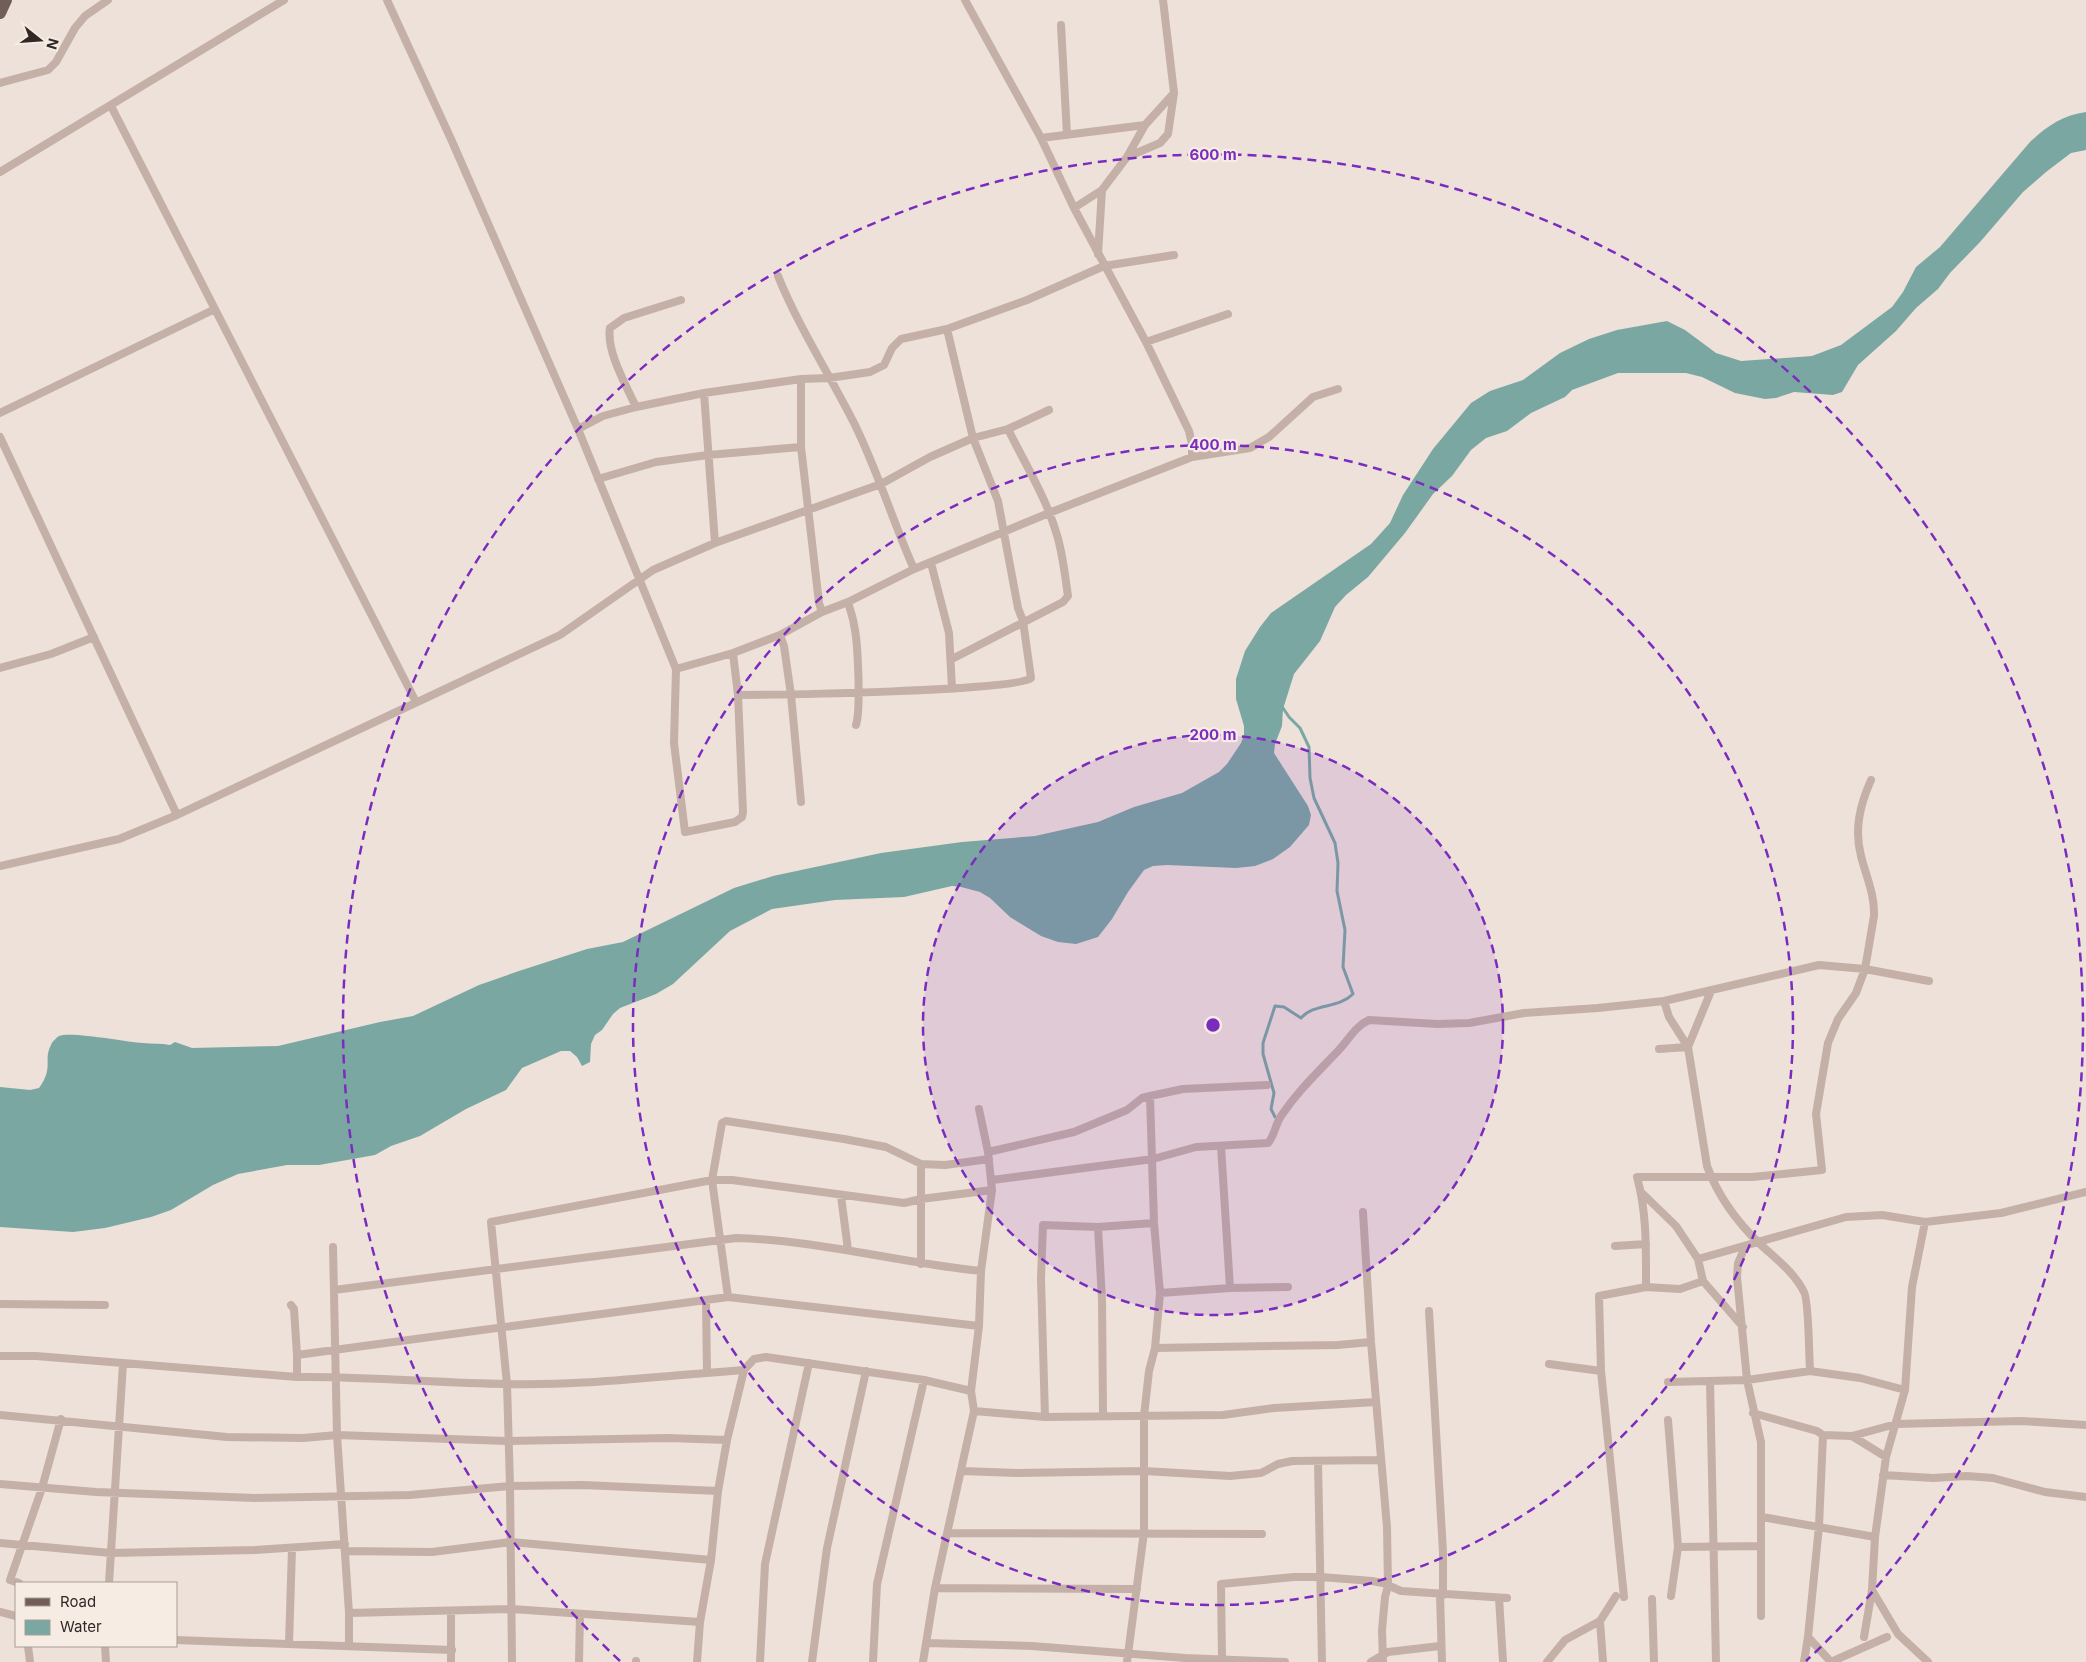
<svg xmlns="http://www.w3.org/2000/svg" width="2086" height="1662" viewBox="0 0 2086 1662" font-family="Inter,sans-serif">
<rect width="100%" height="100%" fill="#ede1d9"/>
<path fill="#7ba7a3" d="M2086,112V150L2071,153L2046,172L2023,192L1980,242L1950,273L1938,289L1916,308L1896,331L1858,365L1842,392L1833,395L1794,392L1776,398L1765,399L1735,393L1702,377L1686,373H1618L1572,390L1565,397L1531,413L1507,431L1486,438L1471,450L1452,476L1433,494L1405,533L1368,577L1346,595L1335,607L1320,641L1294,674L1283,709L1282,726L1275,744L1274,753L1308,806L1311,815L1309,825L1296,840L1290,847L1273,859L1255,866L1236,868L1167,865L1153,866L1144,870L1128,892L1112,919L1098,937L1076,944L1058,942L1041,936L1010,917L990,898L980,892L961,887L952,886L904,897L835,900L772,909L730,931L673,984L656,994L620,1008L613,1014L602,1030L595,1035L591,1044L590,1062L582,1066L577,1057L570,1051H561L522,1068L506,1090L466,1109L420,1136L391,1146L375,1155L319,1165H287L238,1174L213,1185L171,1210L151,1217L105,1228L73,1232L0,1227V1087L30,1090L39,1088C54,1068 43,1060 51,1045C52,1042 56,1038 59,1036C71,1031 126,1042 143,1043C152,1044 161,1043 170,1045L175,1042L192,1048L278,1046L380,1022L413,1016L479,985L519,971L587,949L623,942L734,888L773,876L881,853L962,842L1035,836L1098,822L1134,807L1182,793L1219,772L1227,764L1241,743L1244,735V726L1236,699V679L1245,651L1260,627L1271,613L1371,544L1390,523L1403,495L1433,449L1471,403L1490,391L1523,380L1560,353L1589,339L1617,330L1667,321L1685,330L1716,353L1741,361L1812,356L1841,345L1892,307L1903,292L1916,267L1940,247L2030,142C2047,126 2063,115 2086,112Z"/>
<g fill="none" stroke-linecap="round" stroke-linejoin="round">
<path stroke="#7ba7a3" stroke-width="3" d="M1275,1117L1271,1109L1274,1093L1263,1054V1043L1275,1006L1284,1007L1301,1018C1314,1003 1338,1009 1353,994L1343,967L1345,930L1337,891L1338,863L1335,843L1314,798L1310,778L1309,747L1300,728L1289,717L1281,705"/>
<path stroke="#c4b0a6" stroke-width="8" d="M387,0L451,139L578,429L676,669L674,743L685,832L735,822L742,817L743,812L738,695L733,653
M965,0L1041,138L1074,208L1146,342L1189,431L1192,444V457
M1061,25L1067,135
M0,83L48,70L56,62L75,28L85,16L108,0
M111,106L416,702
M1041,138L1145,125
M1127,157L1145,125L1174,93
M0,172L284,0
M1074,208L1102,190
M1098,254L1102,190L1127,157L1160,143L1168,134L1174,93L1163,0
M778,276C799,328 830,375 855,425C878,472 893,522 914,569
M1146,342L1228,314
M801,379V447L819,603L822,612
M704,393L715,543
M636,407C626,385 606,351 610,328L624,318L681,300
M0,413L215,309
M578,429L603,416L636,407L704,393L801,379L829,378L870,372L884,365L892,348L901,339L947,329L1027,300L1104,266L1174,255
M0,437L177,815
M598,479L656,462L708,455L801,447
M931,563L949,633L952,688
M848,602C850,610 853,617 854,625C858,642 861,709 856,725
M780,635L784,646L791,695L801,802
M952,659L1063,602L1068,596C1065,576 1063,555 1057,535C1046,497 1025,464 1008,429
M0,668L51,654L94,637
M676,669L733,653L780,635L822,612L848,602L914,569L1049,513L1192,457L1250,448L1269,437L1313,397L1338,389
M738,695C773,695 1017,691 1031,678L1023,621L1018,608L998,501L973,438L947,329
M0,866L119,839L177,815L560,635L653,570L715,543L881,484L930,457L973,438L1008,429L1049,410
M1664,1001L1669,1017L1688,1047L1707,1166C1718,1196 1737,1222 1760,1244C1776,1259 1794,1272 1804,1292C1809,1300 1809,1358 1810,1371
M1659,1049L1688,1047L1711,991
M1221,1146L1230,1288
M988,1152L1074,1132L1127,1110L1142,1098L1150,1096L1183,1089L1267,1085
M921,1164V1264
M992,1180L1153,1159L1196,1147L1268,1143C1275,1135 1275,1125 1281,1116C1298,1091 1316,1074 1337,1052C1348,1041 1355,1026 1369,1020L1437,1024L1469,1023L1524,1013L1598,1008L1664,1001L1819,965L1865,969L1929,981
M1642,1193L1676,1226L1698,1259L1703,1281
M841,1196L848,1250
M1363,1212L1371,1342L1387,1527L1388,1586L1385,1597L1382,1630L1383,1662
M1098,1227L1102,1300L1103,1415
M1615,1246L1646,1244
M333,1247L337,1435L349,1613V1645
M1745,1247L1738,1263L1737,1277L1747,1380L1761,1442V1616
M1698,1259L1846,1217L1882,1215L1925,1222L2001,1213L2086,1192
M1646,1287C1646,1250 1647,1213 1637,1177H1752L1822,1170L1816,1114L1828,1043L1838,1019L1856,993L1865,969L1874,916C1875,895 1866,876 1861,856C1854,829 1860,805 1871,780
M334,1290L736,1238C819,1240 899,1263 981,1271
M1160,1293L1230,1288L1288,1287
M728,1297L712,1180L722,1123L726,1121L844,1139L886,1147L921,1164L945,1165L989,1159
M0,1304L105,1305
M291,1305L294,1309L297,1355V1377
M1429,1311L1443,1552V1595
M1155,1348L1338,1345L1371,1342
M297,1355L728,1297L979,1326
M0,1356H36L297,1377C366,1376 436,1383 506,1384C573,1386 640,1378 707,1373L706,1300
M1549,1364L1601,1371
M744,1370L754,1359L766,1357L924,1380L971,1391
M1710,1381L1716,1662
M1668,1382L1747,1380L1810,1371L1860,1378L1905,1390
M974,1411L1045,1417L1223,1415L1274,1408L1376,1402
M1753,1413L1817,1431L1823,1435L1852,1436L1896,1424L2022,1421L2086,1425
M0,1415L227,1437L303,1438L337,1435L507,1441L668,1438L727,1440
M1045,1417L1041,1278L1043,1225L1098,1227L1154,1223
M1668,1420L1678,1547L1671,1596
M1823,1435L1819,1526L1808,1637L1831,1662
M1852,1436L1886,1457
M1318,1462L1322,1662
M962,1471L1017,1473L1144,1471L1230,1476L1261,1473L1278,1464L1292,1461L1380,1460
M1883,1475L1933,1478L1967,1476L1993,1478L2045,1492L2086,1497
M0,1484L96,1492L255,1498L410,1495L510,1486L583,1485L718,1491
M1762,1517L1875,1537
M948,1533L1262,1534
M0,1543L111,1553L255,1550L345,1544
M1678,1547L1761,1546
M346,1551L432,1552L511,1542L711,1560L718,1491L727,1440L744,1370L707,1373
M19,1583L10,1580L42,1488L61,1419
M109,1583L123,1364
M935,1588L1137,1589
M1872,1590L1898,1634L1928,1662
M1440,1594L1442,1662
M1624,1597L1601,1371L1599,1296L1646,1287L1680,1289L1703,1281L1743,1327
M1499,1598L1503,1662
M1652,1599L1654,1662
M451,1611V1662
M0,1612L16,1616
M349,1613L512,1609L700,1622
M1864,1637L1872,1590L1875,1537L1886,1457L1905,1390L1912,1287L1925,1222
M176,1640L452,1650
M926,1643L1032,1646L1185,1658L1285,1662
M289,1644L292,1549
M28,1646L30,1662
M105,1646L106,1662
M1222,1660L1221,1584L1294,1577H1321L1372,1581L1383,1583L1401,1591L1507,1598
M512,1662L510,1486L507,1384L491,1222L712,1180H732L904,1203L921,1199L992,1190
M579,1662L580,1614
M636,1662V1661
M697,1662L700,1622L711,1560
M760,1662L765,1564L809,1363
M812,1662L827,1548L866,1371
M873,1662L877,1584L924,1380
M923,1662L935,1588L974,1411L971,1391L979,1326L981,1271L992,1190L988,1152L979,1109
M1127,1662L1144,1532V1416L1149,1371L1155,1348L1160,1293L1154,1223L1150,1096
M1371,1662L1388,1652L1440,1646
M1547,1662L1565,1640L1600,1621
M1603,1662L1600,1621L1616,1596
M1804,1662L1808,1637
M1831,1662L1887,1637"/>
<path stroke="#715e59" stroke-width="12" d="M0,13L6,0"/>
</g>
<circle cx="1213" cy="1025" r="290" fill="#7b2cbf" fill-opacity=".12"/>
<g fill="none" stroke="#7b2cbf" stroke-width="2.5" stroke-dasharray="9 6">
<circle cx="1213" cy="1025" r="290"/>
<circle cx="1213" cy="1025" r="580"/>
<path d="M620 1661A870 870 0 1 1 1806 1661"/>
</g>
<circle cx="1213" cy="1025" r="8" fill="#7b2cbf" stroke="#f6ece4" stroke-width="2.5"/>
<g font-size="15" text-anchor="middle" font-weight="bold" fill="#7b2cbf" stroke="#f6ece4" stroke-width="4.5" stroke-linejoin="round" paint-order="stroke">
<text x="1213" y="160">600 m</text>
<text x="1213" y="450">400 m</text>
<text x="1213" y="740">200 m</text>
</g>
<rect x="15" y="1582" width="162" height="65" fill="#f6ece4" stroke="#a79e98"/>
<rect x="25" y="1598" width="25" height="8" fill="#715e59" stroke="#a79e98"/>
<text x="60" y="1607" font-size="15" fill="#312826">Road</text>
<rect x="25" y="1620" width="25" height="15" fill="#7ba7a3" stroke="#a79e98"/>
<text x="60" y="1632" font-size="15" fill="#312826">Water</text>
<g transform="translate(40 40) rotate(107)" stroke="#f6ece4" stroke-width="4" paint-order="stroke">
<path d="M0-4L9 19L0 12L-9 19Z" fill="#312826"/>
<text y="-8" font-size="14" font-weight="bold" text-anchor="middle" fill="#312826">N</text>
</g>
</svg>
